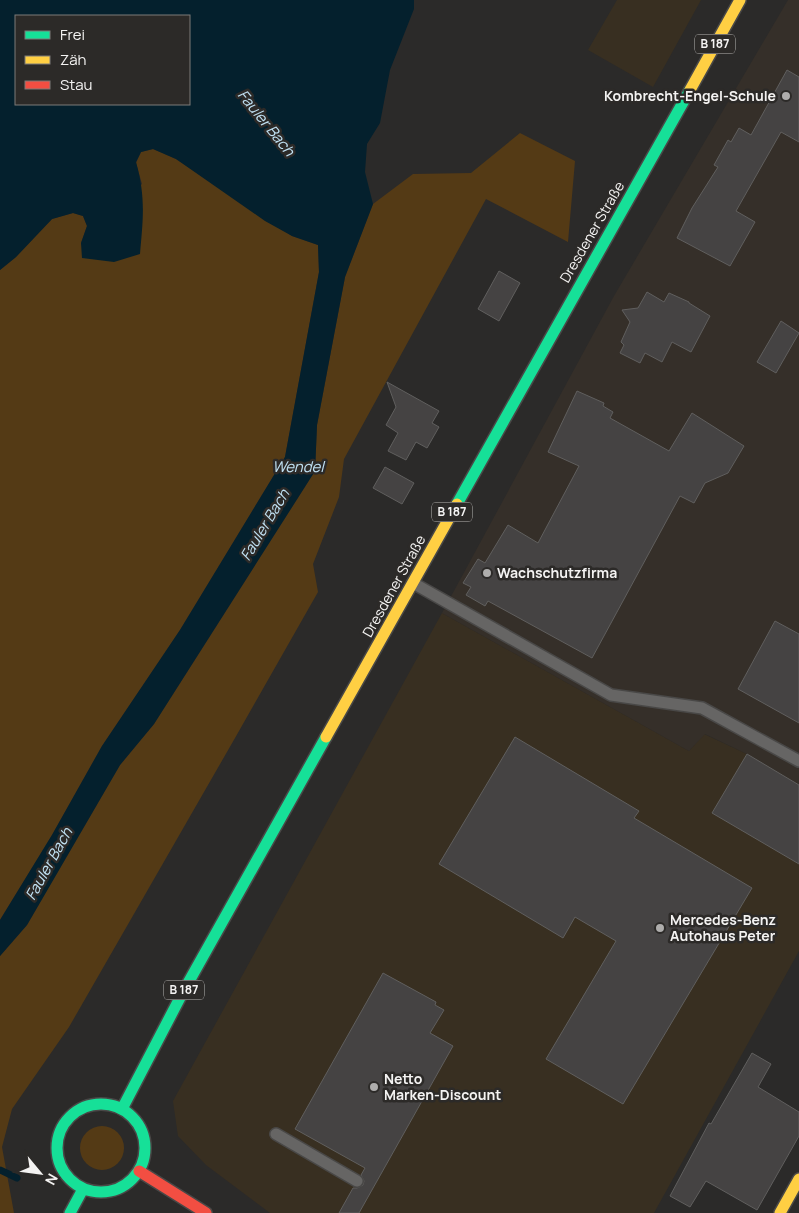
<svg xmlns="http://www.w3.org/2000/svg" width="799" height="1213" viewBox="0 0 799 1213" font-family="Manrope,sans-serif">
<rect width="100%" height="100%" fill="#2b2a29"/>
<path fill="#382f21" d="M617,0H701L653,87L588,50Z
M442,613L689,751L704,734L747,754L799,785V951L654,1213H270L206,1165L178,1136L173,1101Z"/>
<path fill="#352f29" d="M788,0H799V785L747,754L705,734L689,751L442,613L614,296Z"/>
<path fill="#543a15" d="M520,133L575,161L568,242L486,199L344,459L339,497L313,564L318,592L235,738L69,1027L12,1109L2,1147L14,1213H0V956L27,925L120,765L154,724L315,471L317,425L345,277L373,204L413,174L471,173Z
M153,149L176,159L292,236L318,245L319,272L285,457L180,630L102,746L52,835L0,920V270L16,257L52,219L73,213L83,216L87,226L81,243L142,184L136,163L141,152Z
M80 1148a22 22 0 1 1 44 0a22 22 0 1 1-44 0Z"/>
<path fill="#04202d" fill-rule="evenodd" d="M0,0H414V9L390,70L380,123L367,144L365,172L373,204L345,277L317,425L315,471L154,724L120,765L27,925L0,956V920L52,835L102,746L180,630L285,457L319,272L318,245L292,236L265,221L176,159L153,149L141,152L136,162C146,198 143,219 140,254L114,262L82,258L81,243L87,226L83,216L73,213L52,219L16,257L0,270ZM189,16V104H16V16Z"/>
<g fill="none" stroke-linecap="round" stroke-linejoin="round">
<path stroke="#04202d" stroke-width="7" d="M0,1170L17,1178"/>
</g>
<path fill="#454343" stroke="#605f5e" d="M787,70L799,77V142L781,132L736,211L755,222L730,266L677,238L692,208L718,167L714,165L728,140L731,142L739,128L751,135Z
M499,271L520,283L499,321L478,309Z
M647,292L664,302L669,293L689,302V303L710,316L691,352L672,342L662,362L645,353L640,363L620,353L624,345L621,342L630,322L622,310L638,308Z
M781,321L799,333L776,373L757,362Z
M387,382L439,411L432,423L439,427L427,448L416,442L406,460L388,451L398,433L386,425L396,407Z
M577,391L604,403L603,406L613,412L610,418L669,451L692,413L744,446L728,473L705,483L694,503L680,496L592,658L488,601L485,606L466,595L471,587L463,583L478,559L485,563L508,525L538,543L579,466L548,452Z
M385,467L414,483L402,504L373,488Z
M775,621L799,634V723L738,689Z
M515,737L639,811L634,818L752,888L623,1104L546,1059L616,941L575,917L563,938L439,864Z
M747,754L799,785V864L712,813Z
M383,973L436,1002L435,1005L444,1010L430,1033L453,1046L359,1213H339L353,1188H357L363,1185L364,1181L361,1175L365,1168L295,1129Z
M752,1053L771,1064L758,1087L799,1112V1136L757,1210L706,1181L690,1207L670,1196L709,1123L711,1124Z"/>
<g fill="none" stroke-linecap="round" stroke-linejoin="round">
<defs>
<path id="lane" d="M413,583L611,695L702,708L799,761
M276,1134L357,1181"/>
<path id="fast" d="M457,504L690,90
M57 1148a44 44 0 1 1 88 0a44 44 0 1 1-88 0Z
M122,1109L183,992L326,737
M70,1213L83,1189"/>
<path id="slow" d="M690,90L740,0
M326,737L457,504
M780,1213L799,1179"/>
<path id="jam" d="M139,1171L206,1213"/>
</defs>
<use href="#lane" stroke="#494847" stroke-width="14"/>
<use href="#fast" stroke="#494847" stroke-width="14"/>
<use href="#slow" stroke="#494847" stroke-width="14"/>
<use href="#jam" stroke="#494847" stroke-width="14"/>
<use href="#lane" stroke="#666564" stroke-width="11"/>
<use href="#fast" stroke="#16e098" stroke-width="11"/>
<use href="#slow" stroke="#ffcf43" stroke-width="11"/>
<use href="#jam" stroke="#f24e42" stroke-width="11"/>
</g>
<g fill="#aeadac" stroke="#2c2a28" stroke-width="2">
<circle cx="786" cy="96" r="5"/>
<circle cx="487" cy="573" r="5"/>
<circle cx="660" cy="928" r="5"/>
<circle cx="374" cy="1087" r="5"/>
</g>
<g text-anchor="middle" stroke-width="5" stroke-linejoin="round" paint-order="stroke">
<g fill="#2c2a28" stroke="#b8b7b5" stroke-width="1">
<rect x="695" y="34.5" width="40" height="19" rx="4"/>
<rect x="432" y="502.5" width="40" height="19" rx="4"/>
<rect x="164" y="980.5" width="40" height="19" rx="4"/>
</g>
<g font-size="12" font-weight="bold" fill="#f4f3f2">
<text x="715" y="48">B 187</text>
<text x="452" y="516">B 187</text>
<text x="184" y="994">B 187</text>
</g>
<g font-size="14" font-weight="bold" fill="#f4f3f2" stroke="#2c2a28" text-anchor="start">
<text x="776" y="101" text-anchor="end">Kombrecht-Engel-Schule</text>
<text x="497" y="578">Wachschutzfirma</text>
<text x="670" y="925">Mercedes-Benz<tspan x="670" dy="16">Autohaus Peter</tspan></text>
<text x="384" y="1084">Netto<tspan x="384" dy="16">Marken-Discount</tspan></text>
</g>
<g font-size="14" fill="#f4f3f2" stroke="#2c2a28">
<text transform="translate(592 232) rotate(-60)" y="5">Dresdener Straße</text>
<text transform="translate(394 586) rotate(-61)" y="5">Dresdener Straße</text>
</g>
<g font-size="15" font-style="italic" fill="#c1e2f4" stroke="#2c2a28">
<text transform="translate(266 123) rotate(51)" y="5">Fauler Bach</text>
<text x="298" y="472">Wendel</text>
<text transform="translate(265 525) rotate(-59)" y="5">Fauler Bach</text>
<text transform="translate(49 864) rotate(-61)" y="5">Fauler Bach</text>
</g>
</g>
<rect x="15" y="15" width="175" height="90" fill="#2c2a28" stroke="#7c7a79"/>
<rect x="25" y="31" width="25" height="8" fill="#16e098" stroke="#7c7a79"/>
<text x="60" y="40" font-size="15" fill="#f4f3f2">Frei</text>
<rect x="25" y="56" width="25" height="8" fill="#ffcf43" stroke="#7c7a79"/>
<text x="60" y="65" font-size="15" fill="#f4f3f2">Zäh</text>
<rect x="25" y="81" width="25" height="8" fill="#f24e42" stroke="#7c7a79"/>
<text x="60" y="90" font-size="15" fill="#f4f3f2">Stau</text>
<g transform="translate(40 1173) rotate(119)" stroke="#2c2a28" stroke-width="4" paint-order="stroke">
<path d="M0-4L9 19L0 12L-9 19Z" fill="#f4f3f2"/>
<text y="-8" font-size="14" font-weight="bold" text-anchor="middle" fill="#f4f3f2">N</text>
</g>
</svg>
